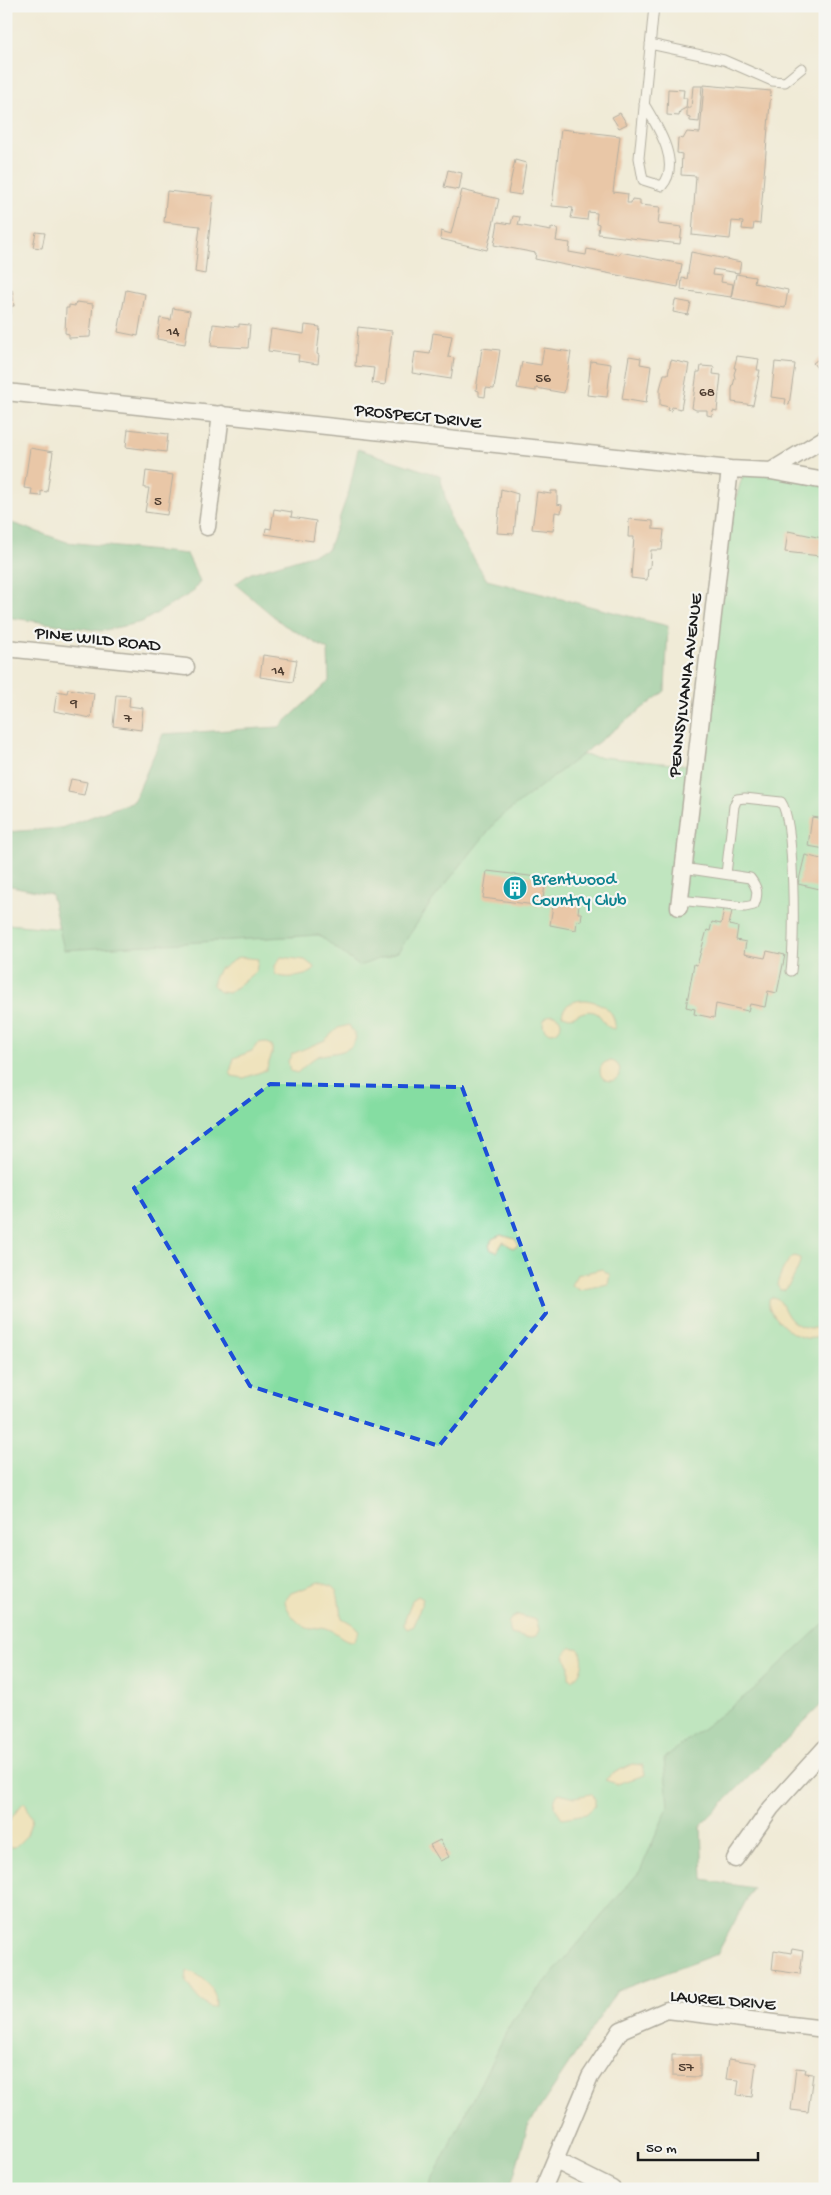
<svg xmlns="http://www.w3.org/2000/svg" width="831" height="2195" viewBox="0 0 831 2195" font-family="'Gochi Hand',sans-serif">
<rect width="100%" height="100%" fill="#f6f6f2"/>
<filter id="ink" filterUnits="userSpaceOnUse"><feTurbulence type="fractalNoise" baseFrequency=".02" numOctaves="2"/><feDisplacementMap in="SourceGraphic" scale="10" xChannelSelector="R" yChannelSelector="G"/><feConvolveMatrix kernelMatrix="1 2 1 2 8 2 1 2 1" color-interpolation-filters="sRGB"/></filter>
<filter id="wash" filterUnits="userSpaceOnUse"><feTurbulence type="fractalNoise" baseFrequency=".0096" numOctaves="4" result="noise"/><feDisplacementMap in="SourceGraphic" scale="20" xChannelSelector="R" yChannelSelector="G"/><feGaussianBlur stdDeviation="1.12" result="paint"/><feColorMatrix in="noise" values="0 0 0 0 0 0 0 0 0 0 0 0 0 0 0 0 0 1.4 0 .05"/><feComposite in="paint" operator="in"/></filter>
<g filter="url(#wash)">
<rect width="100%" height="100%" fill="#f0ebd7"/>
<path fill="#85dda2" stroke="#507c5f" d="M744,470L825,483V1676L665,1868L523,2120L502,2189H6V924L52,928L295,937L333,826L530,750L693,766L719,559Z"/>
<path fill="#6cbc88" stroke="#446c52" d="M358,449L440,476L451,521L487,580L668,626L665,691L498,819L432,901L398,952L359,966L319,935L64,950L51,894L6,885V832L61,828L134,801L163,734L279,727L329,681L328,650L284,625L235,584L251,573L328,550L349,491Z
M6,521L67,542L187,554L200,581L193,592L142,622L101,631L6,617Z
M825,1622V1701L701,1825L703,1880L753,1888L717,1954L617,1991L528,2126L510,2189H430L431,2182L512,2021L640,1871L668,1807L664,1758L753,1690Z"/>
<path fill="#eeda9e" stroke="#857b5d" d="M238,957L258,959L256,971L229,993L220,992L213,985V981L219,968H223Z
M281,957L305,960L314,967L313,971C306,977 282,980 275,974V966Z
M585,1000C602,1002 616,1011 615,1029C602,1028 604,1015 594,1012C584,1009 578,1016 570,1017C567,1017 565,1015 562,1015C563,1004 575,1000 585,1000Z
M543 1024a9 9 0 1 1 18 0a9 9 0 1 1-18 0Z
M349,1025L356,1037C352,1056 329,1051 316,1057C309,1061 303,1068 297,1073L290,1071L288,1061L292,1054L325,1040L338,1028Z
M265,1042L272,1046V1054L266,1070L244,1078L232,1076L230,1072L234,1058L252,1051L258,1043Z
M600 1071a10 10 0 1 1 20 0a10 10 0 1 1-20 0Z
M501,1235L515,1239L518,1244L517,1247L513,1248L503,1242L497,1252L491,1250L489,1246L492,1239Z
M794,1256L800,1258C801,1266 791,1283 785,1290H780L777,1285C779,1277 786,1260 794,1256Z
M602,1269L610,1275L608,1284L579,1290L571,1285L577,1275Z
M772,1297C789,1298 778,1331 821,1328L822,1336C799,1345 781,1326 769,1308V1299Z
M319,1583C344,1586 336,1599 342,1618L354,1625L359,1631L354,1641C343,1642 337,1631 326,1628C321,1626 316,1629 311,1629C300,1628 286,1610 285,1601L291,1593Z
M418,1596L423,1599L414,1626L407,1629L404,1625C404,1619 410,1607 412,1600Z
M518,1615L536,1620L539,1630L536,1636L527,1638L511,1634L508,1623L512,1617Z
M571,1647L579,1649C586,1661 582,1671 573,1680L569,1678V1665L565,1656L567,1650Z
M632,1764L643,1765L645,1775L617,1784L605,1780L612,1774Z
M559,1793L575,1797L591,1794L595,1798V1806L586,1814L562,1818L554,1806L555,1798Z
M23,1803H25L32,1819L27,1835L15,1847H6V1825Z
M187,1971C201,1973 220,1991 215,2007L211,2008C200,2003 193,1992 186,1982Z"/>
<g id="blocks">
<path fill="#e19b6d" d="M704,85L771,91L760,224L754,223L753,230L742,229L743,222L732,221L730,239L692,235L696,176L681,175L682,154L677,153L678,138L683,139L687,132L700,133Z
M693,86H702L699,122L690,121V118L687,117V108H691Z
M668,89L684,90L683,98H687L686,108L680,111L679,116L667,115Z
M620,113L627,124L619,128L612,117Z
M561,129L620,136L613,192L628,194L627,203H631L632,199L640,200V205L660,207L658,224L682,227L680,244L598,234L599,224L596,223L597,213L588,212L587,220L571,218L573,208L552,206Z
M515,160L526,163L521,195L508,193Z
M448,170L462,173L459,190L444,187Z
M6,184H12L10,199H6Z
M462,190L499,199L487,250L440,239L441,231L451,234Z
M167,191L213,196L205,274L195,272L200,226L164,222Z
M513,216L520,217L518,225L551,231V228L558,229L556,241L570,243L569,252L586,255L587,249L619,255L620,252L682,264L678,287L535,259L536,253L494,245L498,222L511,224Z
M36,232L45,233L42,248L33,247Z
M691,252L741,262L739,273L713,269L712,275L722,276L721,282L733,284L731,297L681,290L682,278L687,279Z
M736,274L755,277L754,283L788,290L785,308L731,298Z
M6,290H12L14,306H11V314H6Z
M126,290L145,294L138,336L118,332Z
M675,300L691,303L688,315L673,312Z
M76,302L93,304L90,337L69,338V334L65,333L66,308H69V305L75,306Z
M173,308L190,311L185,344L157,339L160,318L171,320Z
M213,324L239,327V324L250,325L248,348L211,346Z
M305,325L320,327L317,354L319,355L318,364L298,361L299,355L268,351L271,329L304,334Z
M358,327L392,331L385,385L372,383L374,368L355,366Z
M433,333L452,336L448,357L454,358L451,379L412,373L415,352L430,354Z
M482,348L500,350L494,389L486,388L485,397L479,396V391L476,390Z
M544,348L571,352L564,393L536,388V391L517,388L522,362L541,365Z
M825,354V378L813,363Z
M629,356L641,358L640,364L651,366L646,403L622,399Z
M737,356L759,359L757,370H760L753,405L732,402V389L735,378L734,374L736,368H734Z
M671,360L689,364L681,409L672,407L671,411L668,410L669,407L660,405V389L664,374H668Z
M591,361L611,364L607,397L587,395Z
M775,362L795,364L789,405L785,404L786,399L771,397Z
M701,366L714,367L713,374L721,375L717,411L713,410L712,416L707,415V410H696L692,408L697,372H700Z
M128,429L168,434L166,452L126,447Z
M30,448L53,452L47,492L41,491V496L31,495L32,489L24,488Z
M146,471L173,475L167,515L145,512L149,488H144Z
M501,489L518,494L514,534L497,533Z
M551,491H557V504L562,505L561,513L555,512L553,531L532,529L537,492L551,494Z
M274,509L292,512L291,517L316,521L313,541L265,534L266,528L271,529Z
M629,519L653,521V529L664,530L662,550H651L650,568H648L647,580L631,578L634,537H628Z
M788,531L822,538L820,556L785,552Z
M263,655L297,660L293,682L260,677Z
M68,689L94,693L91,718L54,711L57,691L67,693Z
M116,695L130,696L129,706L143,708L141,730L113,726Z
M71,779L87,782L84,795L68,792Z
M812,817L825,819V849L808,846Z
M805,855L825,860L824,890L798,884Z
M487,871L546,878L542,906L483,898Z
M554,899L579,904L578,913H582L581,921L577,920L576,930L550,925Z
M724,909L732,911L729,925L738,927L736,940L746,942L744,954L765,958L767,951L785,955L777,993L768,991L765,1007L750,1004L748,1011L716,1004L714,1018L694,1014L695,1009L686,1007L694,964L697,965L707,930L710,931L712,922L721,924Z
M440,1840L449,1857L440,1861L430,1845Z
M792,1949L803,1951L800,1974L772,1970L774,1950L791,1953Z
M672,2055H700V2077L672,2076Z
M729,2059L756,2063L752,2097L737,2095L739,2080L726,2079Z
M796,2068L806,2069L805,2073L813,2074L808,2112L791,2110Z"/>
</g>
</g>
<g filter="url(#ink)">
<use href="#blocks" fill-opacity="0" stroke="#66645d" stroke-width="1"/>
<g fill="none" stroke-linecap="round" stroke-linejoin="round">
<defs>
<path id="service" d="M650,44L724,60L772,81L785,82L802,68
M644,104C657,126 682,164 662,186L643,180L639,158L654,6
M726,874L734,806L737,799L745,798L781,802C795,821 795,943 791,971
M679,900L745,907L754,905C759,893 757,887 750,878L683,868"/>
<path id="minor" d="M6,392L730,469L771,471L825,481
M771,471L825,438
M207,527L221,414
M6,648L186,667
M679,907L730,469
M735,1859L771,1808L825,1748
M556,2161L612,2189
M543,2189L590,2077L621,2030L667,2010L825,2029"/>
</defs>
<use href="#service" stroke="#66645d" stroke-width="11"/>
<use href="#minor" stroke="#66645d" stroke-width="19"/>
<use href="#service" stroke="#fff" stroke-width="9"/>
<use href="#minor" stroke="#fff" stroke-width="16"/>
</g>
</g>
<path d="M0 0H831V2195H0ZM270,1084L462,1087L546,1313L439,1446L250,1386L134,1188Z" fill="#f0ebd7" fill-opacity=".55" fill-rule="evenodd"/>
<path fill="none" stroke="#1d4ed8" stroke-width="4" stroke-dasharray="10 6" stroke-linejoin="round" d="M270,1084L462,1087L546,1313L439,1446L250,1386L134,1188Z"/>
<defs>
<symbol id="building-disc" viewBox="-11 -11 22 22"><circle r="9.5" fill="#0f9aa8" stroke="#f6f6f2"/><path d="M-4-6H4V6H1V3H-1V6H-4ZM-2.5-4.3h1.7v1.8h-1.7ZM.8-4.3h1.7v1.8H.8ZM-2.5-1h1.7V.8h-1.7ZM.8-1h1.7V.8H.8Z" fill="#fff"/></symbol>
</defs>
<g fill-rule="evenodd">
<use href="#building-disc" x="501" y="874" width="28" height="28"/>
</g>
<g text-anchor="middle" stroke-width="4.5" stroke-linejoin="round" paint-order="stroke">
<g font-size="15" fill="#4d3c30">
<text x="173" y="335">14</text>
<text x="543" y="382">56</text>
<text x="707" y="396">68</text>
<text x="158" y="505">5</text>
<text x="278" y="674">14</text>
<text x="74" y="707">9</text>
<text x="128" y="722">7</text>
<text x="686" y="2071">57</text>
</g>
<g font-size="18" fill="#1c1c1c" stroke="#f6f6f2">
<text transform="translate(418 415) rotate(6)" y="6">PROSPECT DRIVE</text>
<text transform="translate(98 638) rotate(6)" y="6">PINE WILD ROAD</text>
<text transform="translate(684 685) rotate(-83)" y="6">PENNSYLVANIA AVENUE</text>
<text transform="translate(723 1999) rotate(5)" y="6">LAUREL DRIVE</text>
</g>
<g font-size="18" fill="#0d838f" stroke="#f6f6f2" text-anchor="start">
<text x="532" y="884">Brentwood<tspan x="532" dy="21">Country Club</tspan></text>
</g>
</g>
<rect width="831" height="2195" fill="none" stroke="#f6f6f2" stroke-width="25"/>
<path d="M638 2152v8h120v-8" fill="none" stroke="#1c1c1c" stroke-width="2.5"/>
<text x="646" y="2152" font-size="15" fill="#1c1c1c" stroke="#f6f6f2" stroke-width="4" paint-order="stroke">50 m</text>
</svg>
